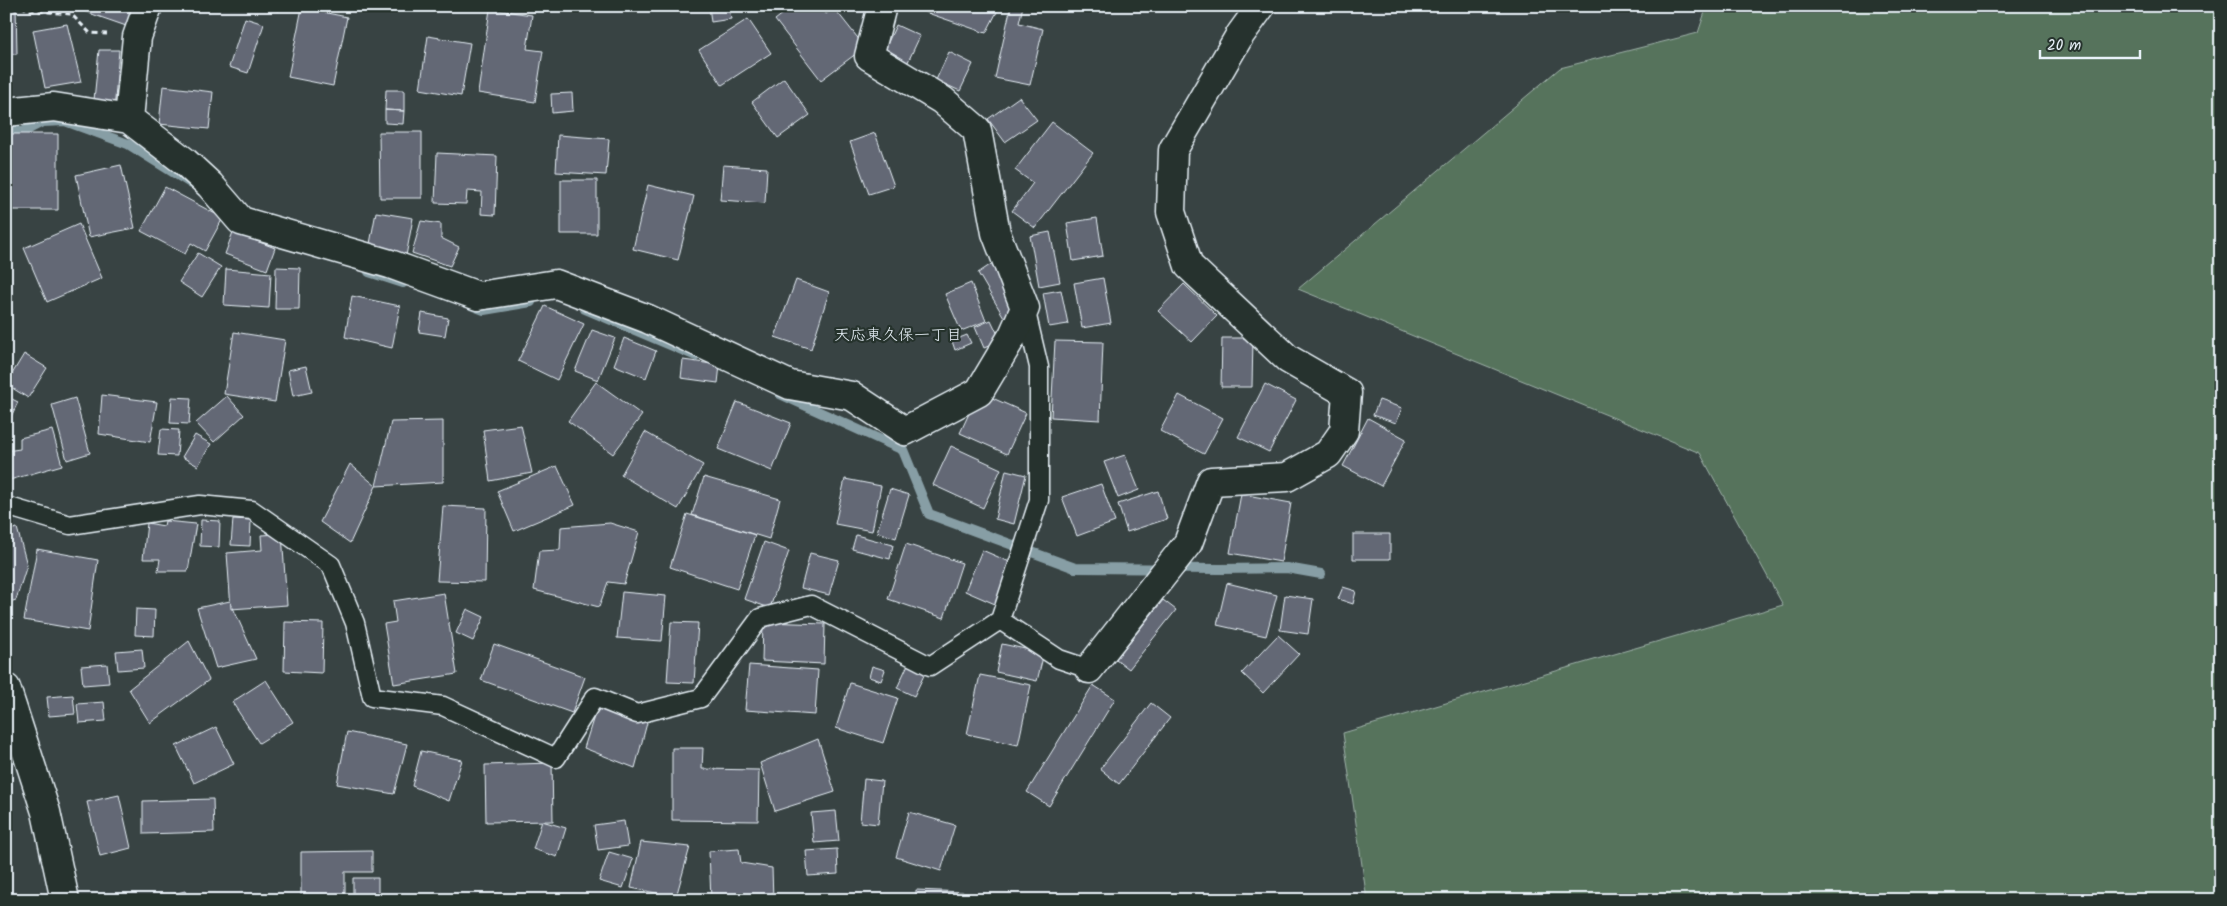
<svg xmlns="http://www.w3.org/2000/svg" width="2227" height="906" viewBox="0 0 2227 906" font-family="Kalam,'Klee One',sans-serif">
<rect width="100%" height="100%" fill="#384343"/>
<filter id="ink" filterUnits="userSpaceOnUse"><feTurbulence type="fractalNoise" baseFrequency=".02" numOctaves="2"/><feDisplacementMap in="SourceGraphic" scale="10" xChannelSelector="R" yChannelSelector="G"/><feConvolveMatrix kernelMatrix="1 2 1 2 8 2 1 2 1" color-interpolation-filters="sRGB"/></filter>
<g filter="url(#ink)">
<path fill="#56735b" stroke="#9fb2aa" d="M1707,6H2221V900H1367L1343,733L1783,605L1700,453L1298,289L1560,68L1698,33Z"/>
<g fill="none" stroke-linecap="round" stroke-linejoin="round">
<path stroke="#879ea5" stroke-width="10" d="M6,125L21,133L42,122L65,121L128,144L192,184
M369,272L403,283
M471,305L484,310L531,302
M585,309L696,356
M780,394L903,450L929,514L1075,568L1221,569L1287,568L1321,574"/>
</g>
<path fill="#636775" stroke="#e8f1f8" d="M6,6H16L17,54H6Z
M85,6H139L132,28L83,11Z
M263,6H280L279,11Z
M709,6H729L731,19L711,22Z
M793,6H820L826,14L834,8L865,47L821,80L775,20Z
M907,6H1000L986,33Z
M1011,6H1023L1019,23L1043,29L1030,85L995,78Z
M302,8L347,17L333,86L288,77Z
M490,9L532,15L527,49L543,51L535,102L478,93Z
M245,18L264,24L248,73L229,67Z
M748,19L771,53L722,85L699,50Z
M67,24L81,82L45,88L33,30Z
M896,25L920,36L907,64L883,53Z
M428,36L470,43L461,96L420,89Z
M99,50H119L114,112L93,110Z
M949,52L973,64L960,91L936,80Z
M784,78L810,115L778,138L752,102Z
M163,86L213,92L209,129L159,124Z
M386,90H404V111L385,110Z
M572,93L573,111L552,113L551,94Z
M1019,97L1037,120L1005,142L988,119Z
M385,110L404,111L403,124L385,123Z
M1052,122L1093,153L1035,228L1012,211L1033,183L1015,170Z
M379,132H422V198H380Z
M875,133L894,186L869,194L850,142Z
M10,134H58V210H10Z
M558,135L609,139L606,175L556,172Z
M437,153L497,156L495,215L481,214L482,192L467,191L466,204L435,203Z
M121,165L135,228L89,237L76,175Z
M723,165L767,168L765,203L720,200Z
M561,180H597V234H561Z
M648,185L694,196L678,260L633,249Z
M165,187L223,218L205,251L191,243L185,254L141,231Z
M376,212L413,218L406,256L369,249Z
M1097,218L1103,256L1073,261L1067,223Z
M421,221L441,224V238L459,247L450,266L412,253Z
M79,224L102,278L47,302L24,248Z
M233,232L275,248L267,270L225,254Z
M1050,232L1060,282L1039,286L1030,236Z
M198,253L221,267L202,297L179,282Z
M993,263L1021,310L1005,319L978,273Z
M276,267L300,268L299,309H275Z
M226,269L271,273L269,308L224,305Z
M1103,278L1111,323L1082,328L1074,283Z
M796,280L829,292L811,349L775,337Z
M971,283L986,321L961,331L945,294Z
M1184,284L1217,316L1192,342L1158,311Z
M1061,290L1068,324L1049,327L1043,293Z
M352,296L400,306L392,348L345,337Z
M545,306L584,324L557,380L518,361Z
M422,313L448,318L445,336L419,332Z
M991,320L1001,341L984,348L975,327Z
M592,330L615,338L598,380L575,371Z
M234,332L285,340L275,402L224,394Z
M967,335L971,343L955,350L952,341Z
M624,338L656,351L646,378L614,365Z
M1222,338H1253L1252,387H1221Z
M1055,341L1103,342L1100,420L1051,417Z
M24,354L47,368L28,398L6,384Z
M683,360L720,365L718,383L681,378Z
M306,366L312,392L293,396L288,370Z
M596,382L642,415L613,454L568,421Z
M1265,384L1296,400L1269,452L1238,437Z
M979,392L1026,413L1007,454L960,433Z
M102,395L157,402L150,442L99,434Z
M1179,395L1223,418L1204,454L1160,431Z
M6,396L18,402L6,427Z
M227,396L244,415L214,442L196,423Z
M172,397L191,398L189,424L170,423Z
M75,398L90,453L67,460L52,405Z
M1379,400L1402,408L1396,423L1373,415Z
M737,402L791,423L772,471L718,449Z
M1368,418L1406,439L1381,486L1343,466Z
M443,421V482L376,486L391,422Z
M521,425L532,473L490,481L483,430Z
M161,429L179,430L177,456L158,455Z
M52,430L62,465L6,481V451L20,449V438Z
M645,432L703,465L678,509L621,475Z
M195,435L211,444L198,466L182,457Z
M951,446L1001,469L983,508L933,485Z
M1125,455L1139,490L1118,498L1104,462Z
M350,464L376,486L350,543L320,522Z
M557,466L575,505L514,531L497,491Z
M1006,470L1026,475L1014,524L995,519Z
M704,477L780,499L769,539L692,515Z
M845,479L881,486L872,531L835,524Z
M1101,484L1115,522L1077,536L1062,497Z
M890,489L909,495L896,538L877,532Z
M1158,491L1167,519L1127,532L1118,504Z
M1241,494L1291,503L1281,562L1230,553Z
M443,506L486,508L485,582L437,581Z
M687,514L755,535L737,589L670,567Z
M233,519L251,520L250,546L231,545Z
M201,520L220,521L219,547L200,546Z
M165,521L196,524L188,571H158L160,559H143L147,523L164,526Z
M610,523L639,532L624,584L608,582L599,607L534,590L539,551L560,550L561,527Z
M17,528L27,565L16,600L6,603V531Z
M282,534L287,605L231,609L227,553L262,550L261,535Z
M1353,534H1390V559H1353Z
M856,535L893,545L890,559L852,549Z
M764,542L789,551L770,608L744,599Z
M906,544L962,563L944,618L888,599Z
M37,549L98,560L88,631L24,620Z
M982,550L1012,563L995,604L965,591Z
M810,553L839,560L829,595L801,588Z
M1227,583L1277,595L1266,636L1217,625Z
M1343,587L1356,591L1353,604L1338,599Z
M622,592L666,596L662,641L617,638Z
M444,593L457,674L394,684L384,624L396,622L393,601Z
M1285,595L1313,599L1308,634L1280,630Z
M1163,600L1176,610L1129,669L1116,659Z
M230,601L256,659L216,668L197,608Z
M136,609L155,610L154,636L135,635Z
M467,609L484,617L473,641L456,633Z
M285,622L323,623L322,673L284,671Z
M671,622L698,623L694,683L667,682Z
M763,622L825,624L824,664L762,661Z
M1278,635L1299,654L1263,693L1242,673Z
M189,641L209,680L150,723L129,689Z
M494,644L585,677L572,713L481,680Z
M1002,644L1044,653L1037,681L996,672Z
M142,649L144,668L118,670L116,651Z
M910,660L927,669L914,696L897,688Z
M107,664L109,683L83,685L81,666Z
M749,665L818,670L815,715L745,710Z
M872,666L885,670L881,681L869,677Z
M980,675L1031,685L1018,745L967,734Z
M266,680L293,722L259,743L232,702Z
M850,683L898,698L883,743L836,728Z
M1093,685L1115,699L1049,806L1027,792Z
M73,695L75,714L49,716L47,697Z
M104,702L106,721L79,723L77,704Z
M1151,703L1170,718L1119,784L1100,769Z
M597,707L647,723L635,768L584,748Z
M216,727L234,764L194,783L176,746Z
M347,732L407,744L394,794L337,784Z
M818,739L835,792L775,811L760,763Z
M672,748H703L702,769L759,770L758,821L672,820Z
M421,751L462,760L449,801L412,786Z
M552,763L553,821L486,822L485,765Z
M864,779L882,781L878,824L860,822Z
M119,795L131,848L100,856L87,802Z
M213,799L214,832L143,834V801Z
M836,811L839,841L814,843L811,813Z
M909,812L955,825L941,871L896,857Z
M542,821L566,828L557,857L533,849Z
M624,821L628,846L598,850L594,825Z
M641,842L690,847L676,897L631,888Z
M739,849L741,863L772,868L773,900H711L709,851Z
M837,849L838,874L808,876L806,851Z
M372,851V872H345V900H301V852Z
M609,852L633,859L623,888L599,881Z
M353,878H378V900H353Z
M916,890L963,892V900H916Z
M185,891L188,900H150Z
M680,897L695,900H679Z"/>
<g fill="none" stroke-linecap="round" stroke-linejoin="round">
<defs>
<path id="service" d="M6,506L70,525L200,505L252,510L331,565L355,623L372,697L443,706L556,758L595,697L637,714L701,698L760,618L811,605L930,666L1000,620L1059,659L1089,669
M1000,620L1039,500V367L1025,308"/>
<path id="minor" d="M6,112L54,107L129,119L184,161L210,185L241,221L390,264L478,296L556,284L648,319L790,385L852,396L905,431L979,392L1013,335L1025,308L996,233L977,130L942,100L869,56L882,6
M129,119L137,37L148,6
M1089,669L1188,543L1211,481L1287,477L1328,454L1344,431L1347,393L1288,359L1189,266L1171,212L1173,150L1240,35L1261,6
M6,688L46,812L65,900"/>
</defs>
<use href="#service" stroke="#e8f1f8" stroke-width="21"/>
<use href="#minor" stroke="#e8f1f8" stroke-width="31"/>
<path stroke="#e8f1f8" stroke-width="3" stroke-dasharray="5 4" stroke-linecap="butt" d="M22,6L27,10L71,14L90,33L107,34"/>
<use href="#service" stroke="#26332d" stroke-width="18"/>
<use href="#minor" stroke="#26332d" stroke-width="28"/>
</g>
</g>
<g text-anchor="middle" stroke-width="4.5" stroke-linejoin="round" paint-order="stroke">
<g font-size="16" fill="#e8f1f8" stroke="#26332d">
<text x="898" y="340">天応東久保一丁目</text>
</g>
</g>
<rect width="2227" height="906" fill="none" stroke="#26332d" stroke-width="25"/>
<rect x="12" y="12" width="2202" height="881" fill="none" stroke="#e8f1f8" stroke-width="2" filter="url(#ink)"/>
<path d="M2040 50v8h100v-8" fill="none" stroke="#e8f1f8" stroke-width="2.5"/>
<text x="2047" y="50" font-size="15" fill="#e8f1f8" stroke="#26332d" stroke-width="4" paint-order="stroke">20 m</text>
</svg>
